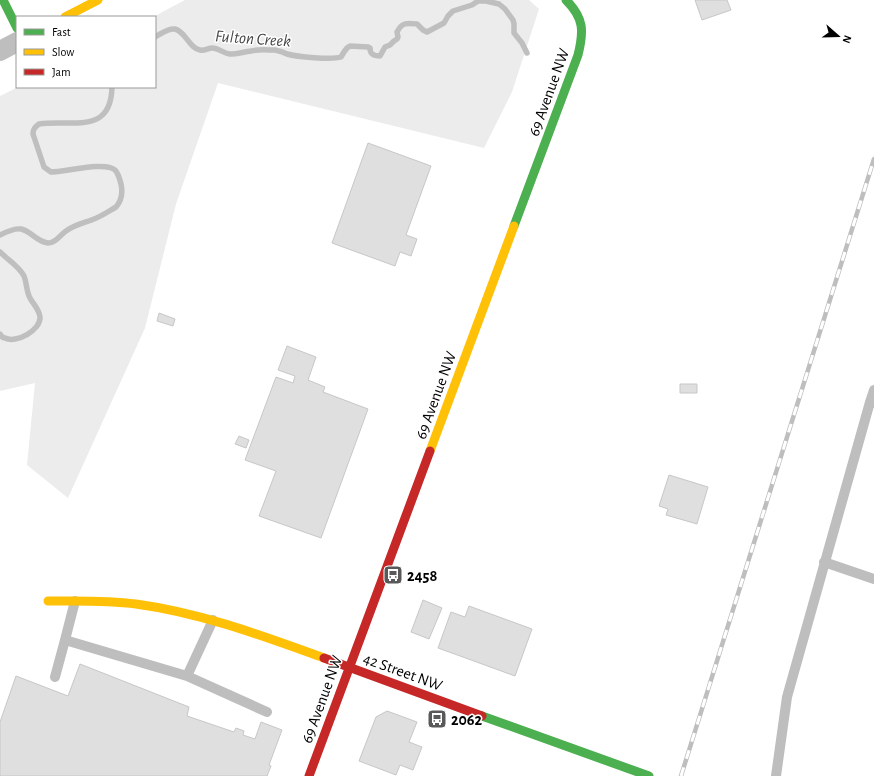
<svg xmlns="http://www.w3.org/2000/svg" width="874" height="776" viewBox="0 0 874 776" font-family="'Alegreya Sans',sans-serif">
<rect width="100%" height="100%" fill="#fff"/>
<path fill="#ececec" d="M185,0H529L539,9L512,92L484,148L218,83L176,204L145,328L68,498L27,465L35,383L0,391V96L18,87H155V17H153Z"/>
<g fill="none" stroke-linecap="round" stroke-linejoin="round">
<path stroke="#bfbfbf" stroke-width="5.5" d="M155,37C161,34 167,28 175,29C186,32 189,48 200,50C205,51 208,48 212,48C219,48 224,54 230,54C237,54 243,52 251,51C258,49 267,50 275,50C280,51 283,52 287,54C297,57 332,60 341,57L344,52L347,48L350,46L368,47L370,48C370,54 373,56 380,56L385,47L390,45L394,41L397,39L398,37L397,32C402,22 407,23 417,24L423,30L427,32L444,23L448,16L453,11L472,5L478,1H486L499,4L505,9L513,20L514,24V33L522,43L527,53
M0,235C6,232 14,228 21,229C31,231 37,242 48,243C56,243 60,235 66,231C74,225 84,223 94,219C102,216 109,211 116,207C122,200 123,193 121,184C120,180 118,173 115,170C105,161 65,172 51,172L44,167L33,134C33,129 35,127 39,124C71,119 111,136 112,87
M0,252C8,260 19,266 24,276C27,283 26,291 30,298C33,304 39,309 40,317C41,330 16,344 5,338C3,338 1,336 0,334"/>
</g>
<path fill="#dfdfdf" stroke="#c7c7c7" d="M695,0H727L731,10L702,20Z
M368,143L431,166L406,235L417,239L411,256L400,252L395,266L332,243Z
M159,313L175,319L173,326L157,321Z
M287,346L316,357L308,380L325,387L323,392L368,409L321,538L259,516L276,471L245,460L276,377L293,383L295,376L278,370Z
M680,384H697V393H680Z
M239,436L249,440L246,448L235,444Z
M669,475L708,487L697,524L666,515L668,509L659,506Z
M423,600L442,608L429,639L411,632Z
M469,606L532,629L515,676L438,648L451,612L465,617Z
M80,664L189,707L187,716L234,732L236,728L244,731L243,735L255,739L261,722L282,730L269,765L271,766L267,776H0V722L16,676L68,696Z
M387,711L417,722L409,742L422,747L413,770L400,765L396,775L359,761L376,717Z"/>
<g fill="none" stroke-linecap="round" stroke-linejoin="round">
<path stroke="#bebebe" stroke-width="10" d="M870,402L874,390
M824,562L874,579
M75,601L65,640L187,676
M213,620L187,676L267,712
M55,677L65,640
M776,776L787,697L870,402L874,403"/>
<path stroke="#bebebe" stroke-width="20" d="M0,51L17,42"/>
<path stroke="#4caf50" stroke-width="9" d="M3,0L17,28
M514,226L578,55C584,31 584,18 566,0
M482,716L649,776"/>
<path stroke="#ffc107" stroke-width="9" d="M65,17L98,0
M430,451L514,226
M48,601C77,601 107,600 136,604C202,613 263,636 324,658"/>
<path stroke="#c62828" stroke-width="9" d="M324,658L482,716
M309,776L430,451"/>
<defs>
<path id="rail" d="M681,776L874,159"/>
</defs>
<use href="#rail" stroke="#bebebe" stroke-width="4.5"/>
<use href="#rail" stroke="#fff" stroke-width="3" stroke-dasharray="9" stroke-linecap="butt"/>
</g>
<defs>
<symbol id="bus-square" viewBox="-11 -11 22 22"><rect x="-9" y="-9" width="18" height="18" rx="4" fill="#595959" stroke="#fff"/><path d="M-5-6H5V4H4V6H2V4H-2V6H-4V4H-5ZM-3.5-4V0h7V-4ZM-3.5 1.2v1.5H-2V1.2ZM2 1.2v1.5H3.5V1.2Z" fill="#fff"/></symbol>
</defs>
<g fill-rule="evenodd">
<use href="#bus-square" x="382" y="564" width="22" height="22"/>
<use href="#bus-square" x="426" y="708" width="22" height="22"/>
</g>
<g text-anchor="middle" stroke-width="3" stroke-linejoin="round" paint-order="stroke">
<g font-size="16" fill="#000" stroke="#fff">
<text transform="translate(548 92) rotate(-70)" y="6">69 Avenue NW</text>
<text transform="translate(435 395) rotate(-70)" y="6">69 Avenue NW</text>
<text transform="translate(403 671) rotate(20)" y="6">42 Street NW</text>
<text transform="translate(321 699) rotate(-70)" y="6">69 Avenue NW</text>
</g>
<g font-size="16" font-weight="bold" fill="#000" stroke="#fff" text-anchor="start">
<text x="407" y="581">2458</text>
<text x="451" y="725">2062</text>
</g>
<g font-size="17" font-style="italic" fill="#444" stroke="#fff">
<text transform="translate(253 38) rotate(4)" y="6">Fulton Creek</text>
</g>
</g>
<rect x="16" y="16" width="140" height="72" fill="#ffffff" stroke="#999999"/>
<rect x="24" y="29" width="20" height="6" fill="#4caf50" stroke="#999999"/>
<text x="52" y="36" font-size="12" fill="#000000">Fast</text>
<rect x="24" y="49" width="20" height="6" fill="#ffc107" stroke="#999999"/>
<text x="52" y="56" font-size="12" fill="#000000">Slow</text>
<rect x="24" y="69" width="20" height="6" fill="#c62828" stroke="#999999"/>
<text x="52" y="76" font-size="12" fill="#000000">Jam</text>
<g transform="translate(838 36) rotate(110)" stroke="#ffffff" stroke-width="3" paint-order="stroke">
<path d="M0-3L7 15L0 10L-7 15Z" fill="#000000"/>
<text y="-6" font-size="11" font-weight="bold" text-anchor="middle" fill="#000000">N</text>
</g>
</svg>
